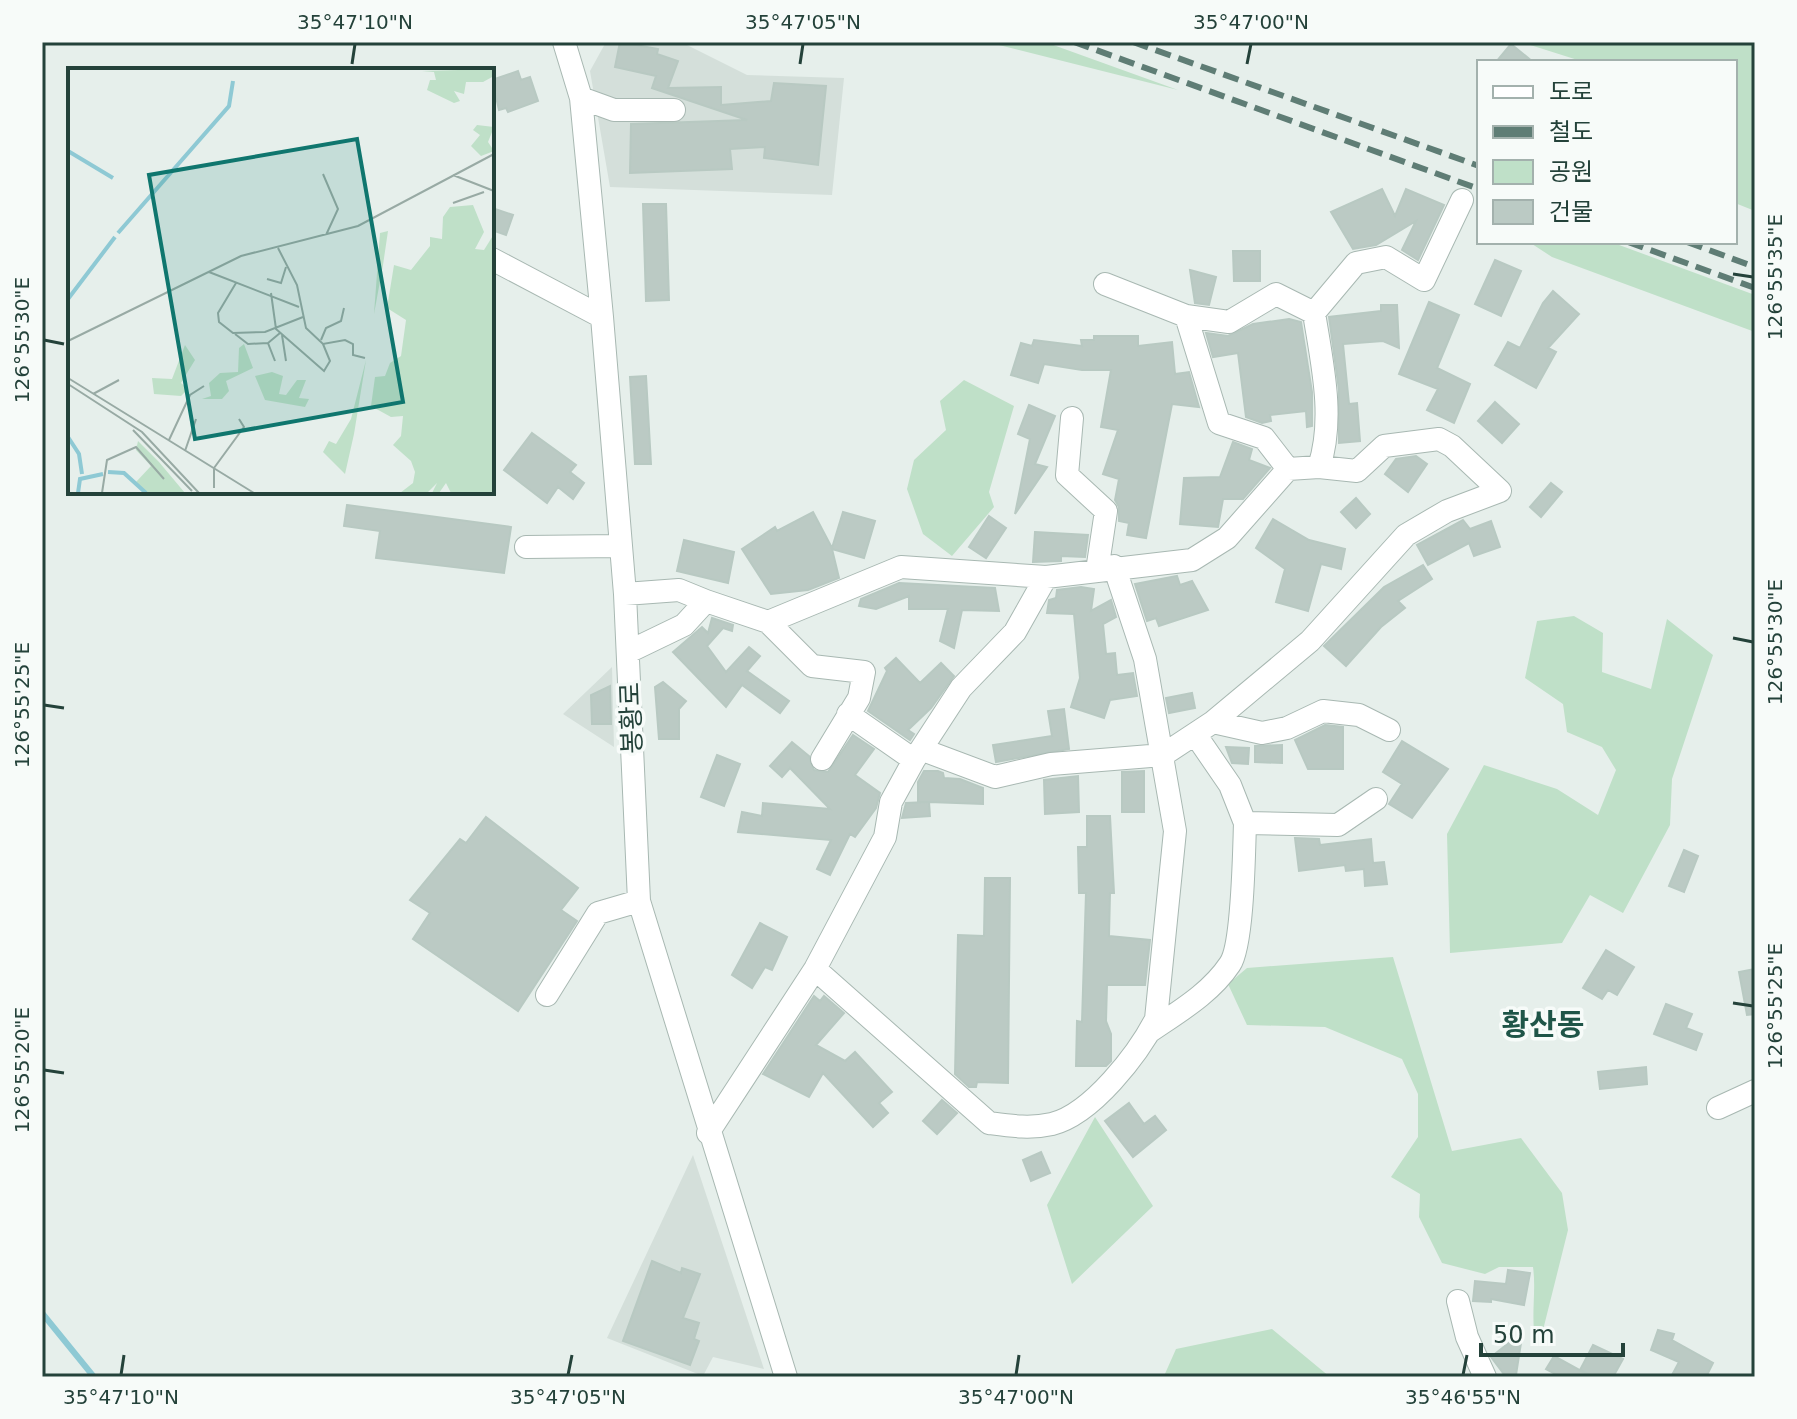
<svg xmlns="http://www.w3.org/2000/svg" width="1797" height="1419" viewBox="0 0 1797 1419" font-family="'DejaVu Sans','Noto Sans KR',sans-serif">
<rect width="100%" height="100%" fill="#e6efeb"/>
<path fill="#d4dfda" d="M606,42H681L747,75L844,78L832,195L610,187L590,71Z
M612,667L614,747L563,714Z
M693,1155L764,1369L713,1357L703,1376L607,1338Z"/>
<path fill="#bfe0c8" d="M987,42H1045L1178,90Z
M1521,42H1755V211L1735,203V62H1584Z
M1529,242H1611L1755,295V332L1552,257Z
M964,380L1014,406L989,492L994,507L952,556L923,534L907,489L914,460L946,430L940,401Z
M1574,616L1603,633L1602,672L1651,689L1667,619L1713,655L1672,779L1670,825L1623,913L1590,895L1562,943L1450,953L1447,834L1484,765L1557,789L1598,815L1616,770L1602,747L1567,732L1563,704L1525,678L1537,621Z
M1393,957L1452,1151L1521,1138L1562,1193L1568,1230L1543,1330L1534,1331C1532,1308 1536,1288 1533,1267H1499L1485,1274L1442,1263L1419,1217L1420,1194L1391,1177L1418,1137V1094L1402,1059L1325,1027L1247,1025L1228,984L1247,968Z
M1095,1117L1153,1206L1072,1284L1047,1205Z
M1272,1329L1330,1377L1164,1376L1176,1349Z"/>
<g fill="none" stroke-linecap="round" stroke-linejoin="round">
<path stroke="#8ec9d4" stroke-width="6" d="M42,1313L94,1377"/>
</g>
<path fill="#bbcac4" stroke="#b8c9c2" stroke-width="2" d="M620,42L658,49L657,54L678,61L668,88L721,87V105L771,101L774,83L826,86L818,165L764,158L765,147L730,149L732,169L630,173L631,124L747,120L652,88L656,76L615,67Z
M1511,44L1533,62H1496Z
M518,71L521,80L530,77L538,101L508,112L506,108L499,110L492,80Z
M1382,189L1395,216L1406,189L1444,205L1418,260L1402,250L1416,221L1376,245L1353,249L1331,212Z
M643,204H666L669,300L646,301Z
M492,208L513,215L506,235L492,230Z
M1233,251H1260V281H1234Z
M1495,260L1521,271L1501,316L1475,304Z
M1190,270L1216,277L1209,305L1195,303Z
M1553,291L1579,314L1548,348L1556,352L1536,388L1495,365L1508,342L1520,348L1543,303Z
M1429,302L1459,315L1437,368L1470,384L1454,423L1427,410L1438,389L1399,374Z
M1381,305H1397L1399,348L1383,341L1343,344L1349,404L1357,403L1360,441L1339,443V390L1329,317L1381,311Z
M1289,319L1301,322L1312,392V426L1307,427L1306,411L1270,415L1271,421L1262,423L1246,417L1238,353L1213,357L1206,333L1228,336L1253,324Z
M1094,336H1138V346L1172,342L1175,374L1189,372L1199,407L1172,404L1146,538L1127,535L1129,523L1119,521V507L1115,500L1119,479L1103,474L1118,430L1101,427L1111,370H1082L1044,364L1038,383L1011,375L1021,343L1032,346L1034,340L1082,346L1081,340H1094Z
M646,376L651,464H635L630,377Z
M1495,402L1519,424L1502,443L1478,421Z
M1029,405L1055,416L1035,464L1047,467L1015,514L1030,439L1018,434Z
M532,433L576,465L570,472L584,483L573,499L558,487L547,503L504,470Z
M1233,442L1252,449L1249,460L1270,468L1243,499H1223L1218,527L1180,524L1184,478L1220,477Z
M1416,456L1427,464L1408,492L1385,474L1396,459Z
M1551,483L1562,492L1541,517L1530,507Z
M1356,498L1370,514L1356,528L1341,512Z
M347,505L511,527L504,573L376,558L380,531L344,526Z
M813,512L832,548L843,512L875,521L864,558L832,549L839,578L808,590L771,594L742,549L775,527L777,531Z
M989,516L1006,528L986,558L969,547Z
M1273,519L1309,540L1345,549L1341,569L1321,564L1308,611L1276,602L1285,569L1256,548Z
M1463,520L1470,529L1491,521L1500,547L1474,556L1469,543L1428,565L1417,545Z
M1035,532L1088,535L1085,557L1061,556V561L1033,562Z
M684,540L734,552L728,583L677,571Z
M1423,565L1432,579L1398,601L1405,608L1381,627L1346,666L1324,646L1384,587Z
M1177,576L1180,585L1192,581L1208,610L1159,626L1156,618L1147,621L1135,584Z
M899,583L995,588L999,611L962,610L954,648L940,641L948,609H909V596L876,609L859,606L861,599Z
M1081,587L1094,589L1091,611L1111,600L1116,617L1103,624L1106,654L1115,653L1117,675L1133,673L1137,696L1110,700L1104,718L1071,707L1080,678L1074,614L1047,613L1049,600L1056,598L1057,590Z
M712,618L733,625L732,631L723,628L707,646L726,672L749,647L760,656L747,671L789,701L780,713L742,685L726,707L673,652L702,627L708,633Z
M896,658L920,683L941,663L954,676L931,708L908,730L914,734L910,740L868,711L887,671L885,668Z
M663,682L686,701L679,709V739H659L655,687Z
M610,686L611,724H592L591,695Z
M1192,693L1195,708L1169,713L1166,698Z
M1064,709L1069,749L996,762L993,745L1052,736L1048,711Z
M1325,725L1343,727V769H1308L1295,740Z
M853,735L874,749L855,775L880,793L876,808L855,837L850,834L830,875L817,869L831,840L738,832L742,812L762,816L763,803L830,809L790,768L782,777L770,766L792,742L809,756L814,770L828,772Z
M1402,741L1448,769L1412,818L1389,804L1402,784L1383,772Z
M1282,745V763L1255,762V746Z
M1226,747L1249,748L1248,764L1232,763Z
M717,755L740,764L724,806L701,797Z
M924,771H938L943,773L944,778L960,779L983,788V804L929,802L930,816L902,818L906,803L928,802H918V782Z
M1144,771V812H1122V772Z
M1078,776L1079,812L1045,814L1044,780Z
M1087,816H1110L1114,893H1110L1109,936L1150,940L1145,985H1107L1106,1021L1111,1034V1061L1106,1066H1076L1077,1021L1082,1022L1086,893H1079L1078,847H1087Z
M486,817L578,888L561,910L577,921L518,1011L413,939L430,913L410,900L460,839L466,843Z
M1295,838L1319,839L1320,845L1371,839L1373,863L1384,862L1387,884L1365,886L1364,869L1346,871L1345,865L1299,871Z
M1684,850L1698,856L1684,892L1669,886Z
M985,878H1010L1008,1083L977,1082L976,1087H969L955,1074L958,935L984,936Z
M760,923L787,937L772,970L765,967L752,988L732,975Z
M1606,950L1634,967L1617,995L1608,990L1602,999L1583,988Z
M1755,969V1014L1747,1015L1739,972Z
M814,996L820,1001L824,996L844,1013L816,1045L845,1061L855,1052L892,1092L879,1103L888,1113L873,1127L823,1073L809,1097L763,1074Z
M1666,1004L1692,1014L1686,1028L1702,1034L1696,1050L1654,1034Z
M1646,1067L1647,1084L1600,1089L1598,1072Z
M942,1100L957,1113L937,1134L923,1121Z
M1129,1103L1144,1124L1155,1116L1166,1130L1133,1157L1105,1121Z
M1041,1152L1050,1173L1031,1181L1023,1160Z
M652,1261L681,1273L682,1268L700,1274L683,1318L699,1323L694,1339L699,1341L690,1365L623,1341Z
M1508,1270L1530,1273L1524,1305L1491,1299V1302L1473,1301L1475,1281L1506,1284Z
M1658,1330L1674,1334L1672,1340L1713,1363L1706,1377H1671L1679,1362L1651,1350Z
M1510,1342L1521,1343L1516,1375L1506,1377L1491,1357Z
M1593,1345L1623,1359L1613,1377H1594L1580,1370Z
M1554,1356L1592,1377H1561L1546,1369Z"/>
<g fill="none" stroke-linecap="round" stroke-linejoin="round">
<defs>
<path id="minor" d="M564,42L581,98L602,317L625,594L639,901L786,1377
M581,98L614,110H674
M492,259L602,317
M1105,284L1186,316L1219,423L1264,438L1288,469
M1186,316L1229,322L1276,294L1314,313
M1072,418L1067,475L1106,511L1097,571
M526,547L620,546
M625,594L679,590L706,601
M768,622L812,666L864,672L859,698L822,759
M628,652L684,625L706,601L768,622L901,567L1046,577L1192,560L1227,538L1288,469L1319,467C1335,418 1322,363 1314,313L1356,263L1386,257L1424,280L1462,200
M848,714L914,760
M1213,722L1262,733L1287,728L1323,711L1359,715L1389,730
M1195,734L1230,785L1245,823L1338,825L1376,799
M923,750L995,777L1051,764L1163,755L1213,722L1310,641L1406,535L1447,511L1500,491L1452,446L1439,439L1384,446L1357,471L1319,467
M815,969L989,1123C1011,1126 1030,1129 1052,1124C1092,1114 1138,1054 1156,1019L1175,831L1145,659L1114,566
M547,995L598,913L639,901
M1149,1032C1178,1012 1210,994 1230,964C1243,945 1244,851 1245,823
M1718,1108L1755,1091
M708,1133L815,969L885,837L891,802L914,760L961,688L1015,632L1046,577
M1458,1301L1467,1337L1485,1377"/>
</defs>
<use href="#minor" stroke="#a8b8b2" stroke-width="24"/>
<use href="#minor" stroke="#fff" stroke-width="22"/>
<path stroke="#5f7d75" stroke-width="6" stroke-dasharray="16 8" stroke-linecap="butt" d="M1074,42L1479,189
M1133,42L1479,166
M1628,242L1755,288
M1687,242L1755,267"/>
</g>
<path fill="none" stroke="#24423a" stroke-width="3" d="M352,64L355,44M800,64L803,44M1247,64L1251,44M1733,274L1753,277M44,340L64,344M1733,638L1753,642M44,705L64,708M1733,1003L1753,1006M44,1070L64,1073M121,1375L124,1355M568,1375L572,1355M1016,1375L1019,1355M1463,1375L1467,1355"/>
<g text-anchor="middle" stroke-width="7" stroke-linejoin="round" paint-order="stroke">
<g font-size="26" fill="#24423a" stroke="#f7fbf9">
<text transform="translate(631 718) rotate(-92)" y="9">봉황로</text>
</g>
<g font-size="30" font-weight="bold" fill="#1f5548" stroke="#f7fbf9">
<text x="1543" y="1035">황산동</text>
</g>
</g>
<g transform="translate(68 68)">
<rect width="426" height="426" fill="#e6efeb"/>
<path d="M426,1V8L415,14H398L396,26L386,23L392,33L386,35L359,22L362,12H368L366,4L354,3ZM409,57L426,59L420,74L426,83L413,88L403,78L412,67L405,62ZM405,137L416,164L407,181L416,182L426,166V425H383L378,415L371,425H364L369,415L359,425H332L345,415L347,404L343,393L325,377L333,368L335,348L323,349L303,338L307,309L317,308L322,295L333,288L338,252L319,240L326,197L343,202L362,178V169L374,171L375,149L382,139ZM320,163L315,197L306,246L312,165ZM176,276L185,300L158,313L161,323L154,331H134L143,328L141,315L152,305L170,304L171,280ZM117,277L127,292L113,315L120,321L113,328L86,326L84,310L104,311ZM298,292L286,366L277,406L255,384L261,373L268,376L283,351ZM204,304L215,308L211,326L218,327L229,312H238L231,330L241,331L237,339L197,332L187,308ZM70,373L91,394L117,425H76L68,414L83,398L68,382Z" fill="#bfe0c8"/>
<path fill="none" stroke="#8ec9d4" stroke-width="4" d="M0,83L45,110M50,165L161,38L165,13M0,231L47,169M0,369L11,386L14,406M40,404L56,405L78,425M10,425L12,411L35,406"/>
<path fill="none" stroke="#98aaa4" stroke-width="2" d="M255,106L270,141L258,167M385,107L426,123M385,135L416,124M210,180L229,217L238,260L255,276L277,272L285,276V287L297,290M141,204L231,239M199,211L213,215L218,199M168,215L150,245L151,254L165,265L197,264L235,249M203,225L208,261L256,303L262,293L255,276M167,266L180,276L200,275M214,267L218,293M253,272L258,260L273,253L276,240M0,273L173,188L290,158L426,86M207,293L200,275L212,265M0,310L186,425M0,316L74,364L131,425M25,326L51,312M65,362L124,423M101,372L122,327L136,318M117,383L128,351M146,420V400L176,359L171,351M34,425L39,392L68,379L96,411"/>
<path fill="#0f766e" fill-opacity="0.15" stroke="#0f766e" stroke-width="4" d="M289,71L335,334L127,371L81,107Z"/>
<rect width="426" height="426" fill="none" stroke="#24423a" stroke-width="4"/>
</g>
<rect width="1797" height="1419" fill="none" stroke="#f7fbf9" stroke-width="88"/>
<rect x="1477" y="60" width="260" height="184" fill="#f7fbf9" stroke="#a3b1ad" stroke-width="2"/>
<rect x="1493" y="86" width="40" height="12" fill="#ffffff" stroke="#a3b1ad" stroke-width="2"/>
<text x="1549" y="100" font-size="24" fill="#24423a">도로</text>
<rect x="1493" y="126" width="40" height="12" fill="#5f7d75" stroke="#a3b1ad" stroke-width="2"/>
<text x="1549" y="140" font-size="24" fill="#24423a">철도</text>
<rect x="1493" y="160" width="40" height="24" fill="#bfe0c8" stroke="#a3b1ad" stroke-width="2"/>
<text x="1549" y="180" font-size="24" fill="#24423a">공원</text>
<rect x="1493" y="200" width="40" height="24" fill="#bbcac4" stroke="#a3b1ad" stroke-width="2"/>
<text x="1549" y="220" font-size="24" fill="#24423a">건물</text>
<path d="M1481 1343v12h142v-12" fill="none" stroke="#24423a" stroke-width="4"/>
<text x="1493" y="1343" font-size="24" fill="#24423a" stroke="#f7fbf9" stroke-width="6" paint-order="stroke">50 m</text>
<rect x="44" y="44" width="1709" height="1331" fill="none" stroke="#24423a" stroke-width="3"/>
<g font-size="20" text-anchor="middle" fill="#24423a">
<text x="355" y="29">35°47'10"N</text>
<text x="803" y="29">35°47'05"N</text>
<text x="1251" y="29">35°47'00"N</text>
<text transform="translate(1775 277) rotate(-90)" y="7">126°55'35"E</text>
<text transform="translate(22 340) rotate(-90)" y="7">126°55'30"E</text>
<text transform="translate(1775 642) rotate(-90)" y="7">126°55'30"E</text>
<text transform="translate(22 705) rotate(-90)" y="7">126°55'25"E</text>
<text transform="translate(1775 1006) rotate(-90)" y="7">126°55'25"E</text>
<text transform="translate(22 1070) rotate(-90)" y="7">126°55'20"E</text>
<text x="121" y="1404">35°47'10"N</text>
<text x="568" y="1404">35°47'05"N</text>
<text x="1016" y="1404">35°47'00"N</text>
<text x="1463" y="1404">35°46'55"N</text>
</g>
</svg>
